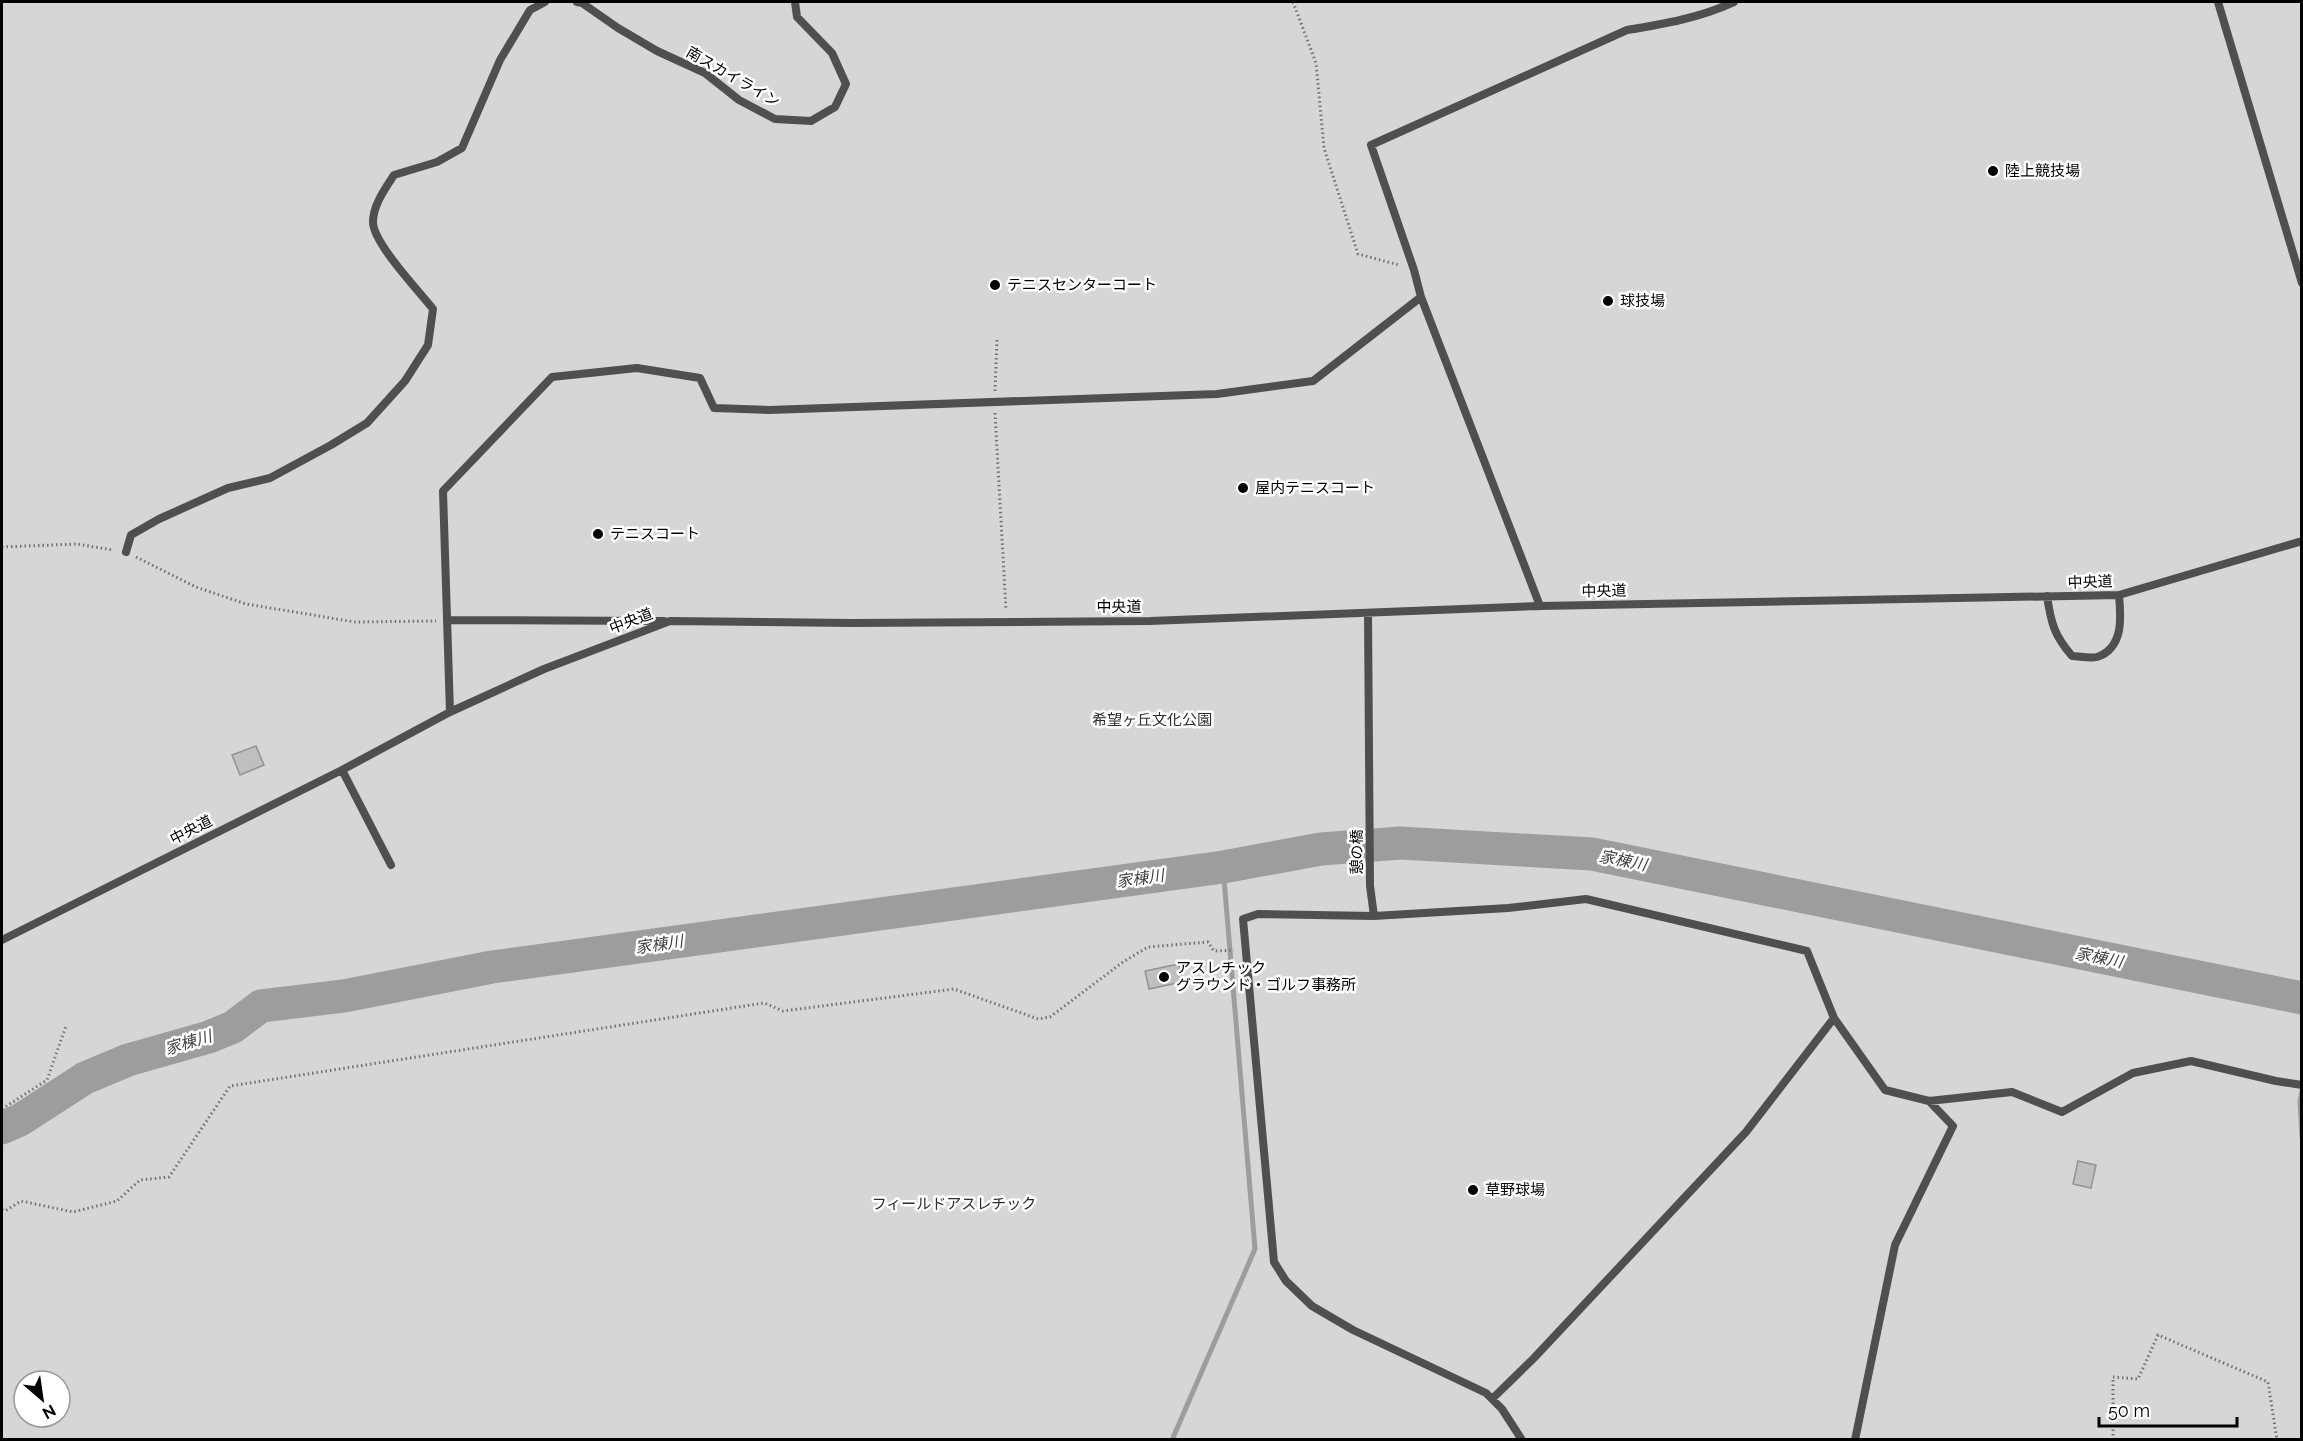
<svg xmlns="http://www.w3.org/2000/svg" width="2303" height="1441" viewBox="0 0 2303 1441" font-family="Raleway,'Noto Sans JP',sans-serif">
<rect width="100%" height="100%" fill="#fff"/>
<path fill="#d6d6d6" fill-rule="evenodd" d="M2,2H2301V1439L2,1440ZM24,1381H60V1417H24Z"/>
<g fill="none" stroke-linecap="round" stroke-linejoin="round">
<path stroke="#9d9d9d" stroke-width="5" d="M2302,1091L2300,1101L2302,1137
M1172,1440L1255,1249L1223,867"/>
<path stroke="#9d9d9d" stroke-width="33" d="M2,1128L20,1120L85,1078L128,1060L209,1037L233,1027L261,1006L344,996L492,967L1223,867L1321,849L1400,843L1592,854L2302,998"/>
</g>
<path fill="#bfbfbf" stroke="#939393" stroke-width="1.5" d="M256,746L264,765L240,775L232,755Z
M1179,964L1182,982L1149,989L1145,971Z
M2078,1161L2096,1165L2091,1188L2073,1184Z"/>
<g fill="none" stroke-linecap="round" stroke-linejoin="round">
<path stroke="#717171" stroke-width="3" stroke-dasharray="1.5 3" stroke-linecap="butt" d="M1293,2L1316,63L1324,148L1358,254L1399,265
M995,391L997,339
M995,413L1006,610
M2,547L77,544L113,550
M136,557L196,587L246,604L355,622L436,621
M2,1109L47,1080L66,1026
M2,1210L5,1211L21,1201L73,1212L117,1201L140,1180L169,1177L230,1086L764,1003L783,1011L954,989L1038,1019L1050,1017L1123,962L1148,947L1208,942L1214,951L1234,950
M2113,1440V1377L2138,1379L2158,1335L2268,1382L2277,1440"/>
<path stroke="#4f4f4f" stroke-width="8" d="M577,2L582,3L618,28L657,51L705,73L739,100L775,119L811,121L835,107L846,84L832,53L797,17L795,2
M2218,2L2302,283
M1421,297L1540,606
M126,552L131,535L159,519L228,488L270,478L331,445L367,423L405,381L428,345L433,309C419,291 373,243 373,222C373,205 385,189 394,175L437,162L462,148L500,60L530,10L545,2
M2047,596C2051,623 2054,635 2072,656C2079,656 2090,659 2097,657C2124,648 2121,617 2119,595
M1368,614L1370,886L1374,916L1258,914L1243,919L1274,1262L1286,1281L1312,1306L1353,1330L1486,1393L1502,1409L1522,1440
M447,620L664,621
M450,712L443,491L552,377L637,368L700,378L714,408L770,410L1217,394L1313,381L1421,297L1414,270L1371,145L1627,30C1664,24 1699,18 1734,2
M342,770L391,865
M1374,916L1508,908L1586,899L1807,951L1834,1018L1885,1090L1929,1101L2012,1092L2062,1112L2133,1073L2191,1061L2276,1081L2302,1085
M2,940L342,770L450,712L544,669L670,621L852,623L1150,621L1540,606L2119,595L2302,541
M1492,1399L1534,1358L1746,1132L1834,1018
M1855,1440L1895,1245L1953,1126L1929,1101"/>
</g>
<g fill="#000" stroke="#fff" stroke-width="2">
<circle cx="1993" cy="171" r="6"/>
<circle cx="995" cy="285" r="6"/>
<circle cx="1608" cy="301" r="6"/>
<circle cx="1243" cy="488" r="6"/>
<circle cx="598" cy="534" r="6"/>
<circle cx="1164" cy="977" r="6"/>
<circle cx="1473" cy="1190" r="6"/>
</g>
<g text-anchor="middle" stroke-width="5" stroke-linejoin="round" paint-order="stroke">
<g font-size="15" fill="#000" stroke="#fff">
<text transform="translate(733 77) rotate(30)" y="5">南スカイライン</text>
<text transform="translate(2090 582) rotate(-2)" y="5">中央道</text>
<text transform="translate(1604 591) rotate(-1)" y="5">中央道</text>
<text x="1119" y="612">中央道</text>
<text transform="translate(631 621) rotate(-21)" y="5">中央道</text>
<text transform="translate(191 830) rotate(-27)" y="5">中央道</text>
<text transform="translate(1357 852) rotate(-90)" y="5">憩の橋</text>
</g>
<g font-size="15" fill="#000" stroke="#fff" text-anchor="start">
<text x="2005" y="176">陸上競技場</text>
<text x="1007" y="290">テニスセンターコート</text>
<text x="1620" y="306">球技場</text>
<text x="1255" y="493">屋内テニスコート</text>
<text x="610" y="539">テニスコート</text>
<text x="1176" y="973">アスレチック<tspan x="1176" dy="17">グラウンド・ゴルフ事務所</tspan></text>
<text x="1485" y="1195">草野球場</text>
</g>
<g font-size="15" fill="#2d2d2d" stroke="#fff">
<text x="1152" y="725">希望ヶ丘文化公園</text>
<text x="954" y="1209">フィールドアスレチック</text>
</g>
<g font-size="16" font-style="italic" fill="#3e3e3e" stroke="#fff">
<text transform="translate(1623 860) rotate(11)" y="6">家棟川</text>
<text transform="translate(1140 878) rotate(-8)" y="6">家棟川</text>
<text transform="translate(659 944) rotate(-8)" y="6">家棟川</text>
<text transform="translate(2099 957) rotate(11)" y="6">家棟川</text>
<text transform="translate(188 1042) rotate(-17)" y="6">家棟川</text>
</g>
</g>
<rect width="2303" height="1441" fill="none" stroke="#000000" stroke-width="6"/>
<g transform="translate(42 1399) rotate(151)"><circle r="28" fill="#ffffff" stroke="#999999" stroke-width="1.5"/>
<path d="M0-4.5L10 22L0 15L-10 22Z" fill="#000000"/>
<text y="-9" font-size="16" font-weight="bold" text-anchor="middle" fill="#000000">N</text>
</g>
<path d="M2099 1417v9h138v-9" fill="none" stroke="#000000" stroke-width="3"/>
<text x="2108" y="1417" font-size="18" fill="#000000" stroke="#ffffff" stroke-width="4.5" paint-order="stroke">50 m</text>
</svg>
